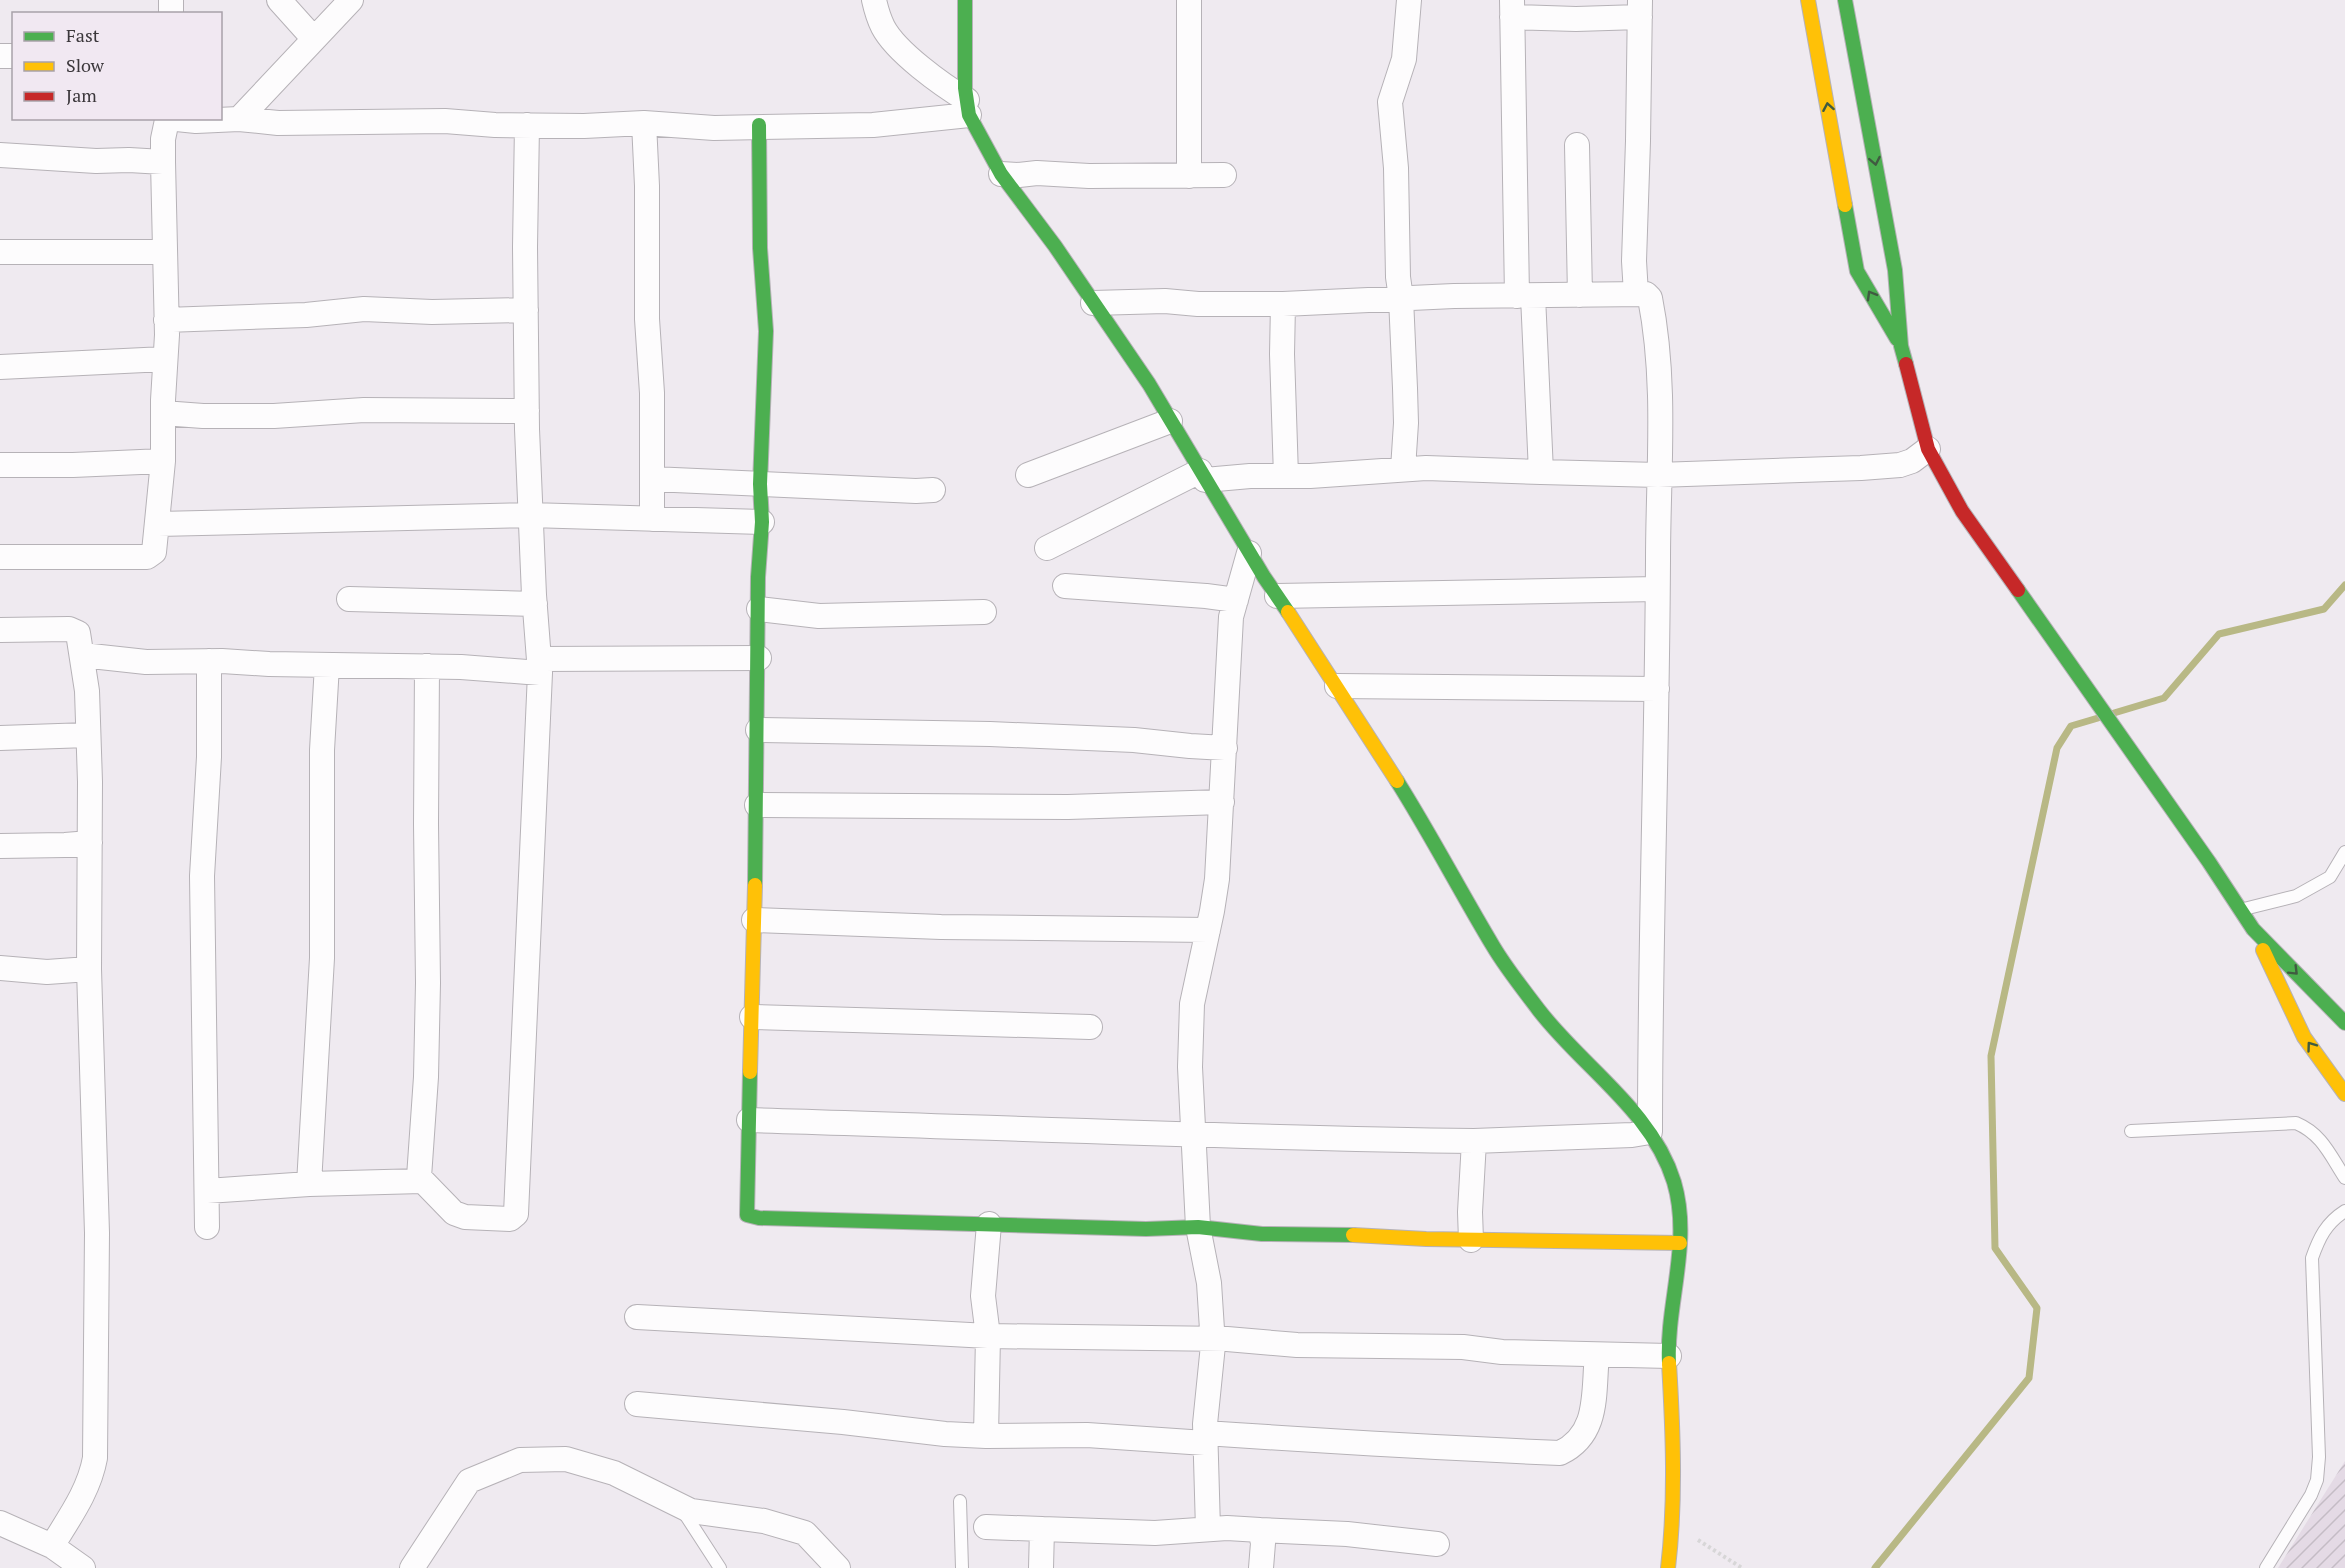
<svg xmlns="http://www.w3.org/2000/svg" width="2345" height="1568" viewBox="0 0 2345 1568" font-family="'PT Serif',serif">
<defs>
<pattern id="industrial-furrows" width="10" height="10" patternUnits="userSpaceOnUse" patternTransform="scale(1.5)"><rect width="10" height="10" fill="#e4dae5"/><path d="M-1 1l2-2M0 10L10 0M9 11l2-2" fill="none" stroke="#c4bcc5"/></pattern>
</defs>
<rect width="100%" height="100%" fill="#efeaf0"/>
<path fill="url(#industrial-furrows)" d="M2345,1461V1568H2278Z"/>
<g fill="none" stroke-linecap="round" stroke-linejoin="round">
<path stroke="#b8b885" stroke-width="7" d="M2114,713L2164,698L2219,634L2324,609L2345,585
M1875,1568L2029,1378L2037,1308L1995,1248L1991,1056L2057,748L2071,726L2098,718"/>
<defs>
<path id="lane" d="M2244,909L2296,896L2330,877L2345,852
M2131,1131L2296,1123C2322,1134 2330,1155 2345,1178
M960,1501L962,1568
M683,1511L720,1568
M2266,1568L2311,1495L2317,1480L2319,1457L2312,1258C2319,1238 2326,1223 2345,1211"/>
<path id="street" d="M279,0L314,39
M874,0C876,9 879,19 883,27C896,52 942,85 967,100
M1189,0V176
M1512,0L1517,296
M171,14V0
M1512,17L1576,19L1640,17
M0,56H14
M167,118L196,121L239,119L278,123L445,121L495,125L584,126L644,123L714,128L873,125L969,115
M239,119L351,0
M644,123L647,186V319L652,393V519
M1577,145L1580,295
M0,155L96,161L129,160L163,162V139L167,120
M1001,174L1019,175L1037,173L1089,176L1224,175
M0,252H165
M1636,294L1634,261L1638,141L1640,0
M1533,296L1541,472L1658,475L1861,468L1900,465L1912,461L1928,449
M1093,303L1165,301L1198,304H1283L1454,296L1646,294L1650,298C1667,384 1658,473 1658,560C1657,751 1650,941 1650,1132L1632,1135L1474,1141L1470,1212L1471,1240
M1283,304L1282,354L1286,476
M166,320L306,315L364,309L432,312L526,310
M0,367L165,359
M163,413L203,416H274L364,410L527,411
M0,465H73L163,461
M1403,469L1406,423L1405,388L1401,298L1398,277L1396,168L1390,102L1404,59L1409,0
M1028,475L1170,421
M652,479L916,491L933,490
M1205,480L1250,476H1310L1426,468L1541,472
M158,524L530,515L762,522
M1047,548L1200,471
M0,557H147L154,552L163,461V400L167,335L163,162
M1065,586L1206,596L1236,600
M1277,596L1657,589
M349,599L535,604
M759,609L819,616L984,612
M0,630L69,629L78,633L87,691L90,782L89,969L47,972L0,968
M82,655L146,662L222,661L269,664L461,667L540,673
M540,659L759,658
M427,666L426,824L428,983L426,1077L419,1177L454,1213L465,1217L510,1219L516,1214L540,673L534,595L527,429L525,247L527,125
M1337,686L1657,689
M758,730L990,734L1134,740L1190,746L1225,748
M0,738L88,735
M757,805L1068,807L1222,802
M0,846L65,845L90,843
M754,920L941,927L1208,930
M752,1017L1090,1027
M749,1120C990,1127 1232,1138 1474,1141
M309,1184L322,958V750L327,665
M207,1191L309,1184L422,1181
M207,1227L202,876L209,757V661
M637,1317L988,1336L1227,1339L1297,1345L1463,1347L1502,1352L1669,1356
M637,1404L843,1422L945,1434L986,1436L1087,1435L1205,1443
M1205,1433C1324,1441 1442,1448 1560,1453C1600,1434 1593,1392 1597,1355
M986,1436L988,1336L983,1296L989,1224
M0,1523L52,1546L83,1568
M986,1527L1042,1529
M1208,1529L1205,1424L1213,1345L1209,1283L1198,1227L1190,1067L1192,1004L1212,911L1217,879L1231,617L1249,553
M1260,1530L1347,1534L1437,1544
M52,1546C69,1518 89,1491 95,1458L97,1233L89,969
M412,1568L469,1481L520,1460L566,1459L614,1473L691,1511L764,1521L805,1533L838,1568
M1041,1568L1042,1529L1155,1533L1227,1528L1260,1530L1263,1543L1261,1568"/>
<path id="fast" d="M965,0V88L969,115L1001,174L1055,246L1149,384L1264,577L1288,612
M1845,0L1895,270L1901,346L1906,364
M1845,205L1857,271L1897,339
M2018,590L2209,862L2253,929L2345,1023
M1397,781C1431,835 1460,891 1493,946C1506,968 1523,989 1538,1009C1582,1067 1652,1110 1674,1182C1692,1243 1666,1303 1669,1363
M755,885L758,577L762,522L760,484L766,331L760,248L759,125
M750,1072L747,1215L759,1218L1146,1229L1198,1227L1262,1234L1353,1235"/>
<path id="slow" d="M1808,0L1845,205
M1288,612L1397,781
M2263,950L2304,1037L2345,1094
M750,1072L755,885
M1353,1235L1426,1239L1680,1243
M1668,1568C1676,1500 1673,1431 1669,1363"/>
<path id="jam" d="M1906,364L1928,449L1962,511L2018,590"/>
</defs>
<use href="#lane" stroke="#b6b2b7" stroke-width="14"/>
<use href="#street" stroke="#b6b2b7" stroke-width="26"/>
<use href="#fast" stroke="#b6b2b7" stroke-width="16"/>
<use href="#slow" stroke="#b6b2b7" stroke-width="16"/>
<use href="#jam" stroke="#b6b2b7" stroke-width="16"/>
<path stroke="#d7d6d7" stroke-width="4" stroke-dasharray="3 3" stroke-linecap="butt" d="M1698,1540L1742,1568"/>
<use href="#lane" stroke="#fdfcfd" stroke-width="12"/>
<use href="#street" stroke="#fdfcfd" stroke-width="24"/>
<use href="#fast" stroke="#4caf50" stroke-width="14"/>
<use href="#slow" stroke="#ffc107" stroke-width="14"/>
<use href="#jam" stroke="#c62828" stroke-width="14"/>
</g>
<defs><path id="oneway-chevron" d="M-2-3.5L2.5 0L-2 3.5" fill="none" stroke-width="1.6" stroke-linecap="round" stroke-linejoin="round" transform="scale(1.5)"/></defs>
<g stroke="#405b41">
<use href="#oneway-chevron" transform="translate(1828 107) rotate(-100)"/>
<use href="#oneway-chevron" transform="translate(1875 161) rotate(79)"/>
<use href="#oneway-chevron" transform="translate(1871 295) rotate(-120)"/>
<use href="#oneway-chevron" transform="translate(2294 971) rotate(45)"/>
<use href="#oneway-chevron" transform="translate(2311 1046) rotate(-126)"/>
</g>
<rect x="12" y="12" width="210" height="108" fill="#f1e8f2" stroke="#a8a1a9" stroke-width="1.5"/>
<rect x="24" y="32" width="30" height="9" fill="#4caf50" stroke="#a8a1a9" stroke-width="1.5"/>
<text x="66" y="42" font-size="18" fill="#3b373b">Fast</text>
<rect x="24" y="62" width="30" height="9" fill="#ffc107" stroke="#a8a1a9" stroke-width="1.5"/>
<text x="66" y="72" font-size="18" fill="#3b373b">Slow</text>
<rect x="24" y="92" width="30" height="9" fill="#c62828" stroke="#a8a1a9" stroke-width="1.5"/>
<text x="66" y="102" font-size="18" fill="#3b373b">Jam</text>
</svg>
